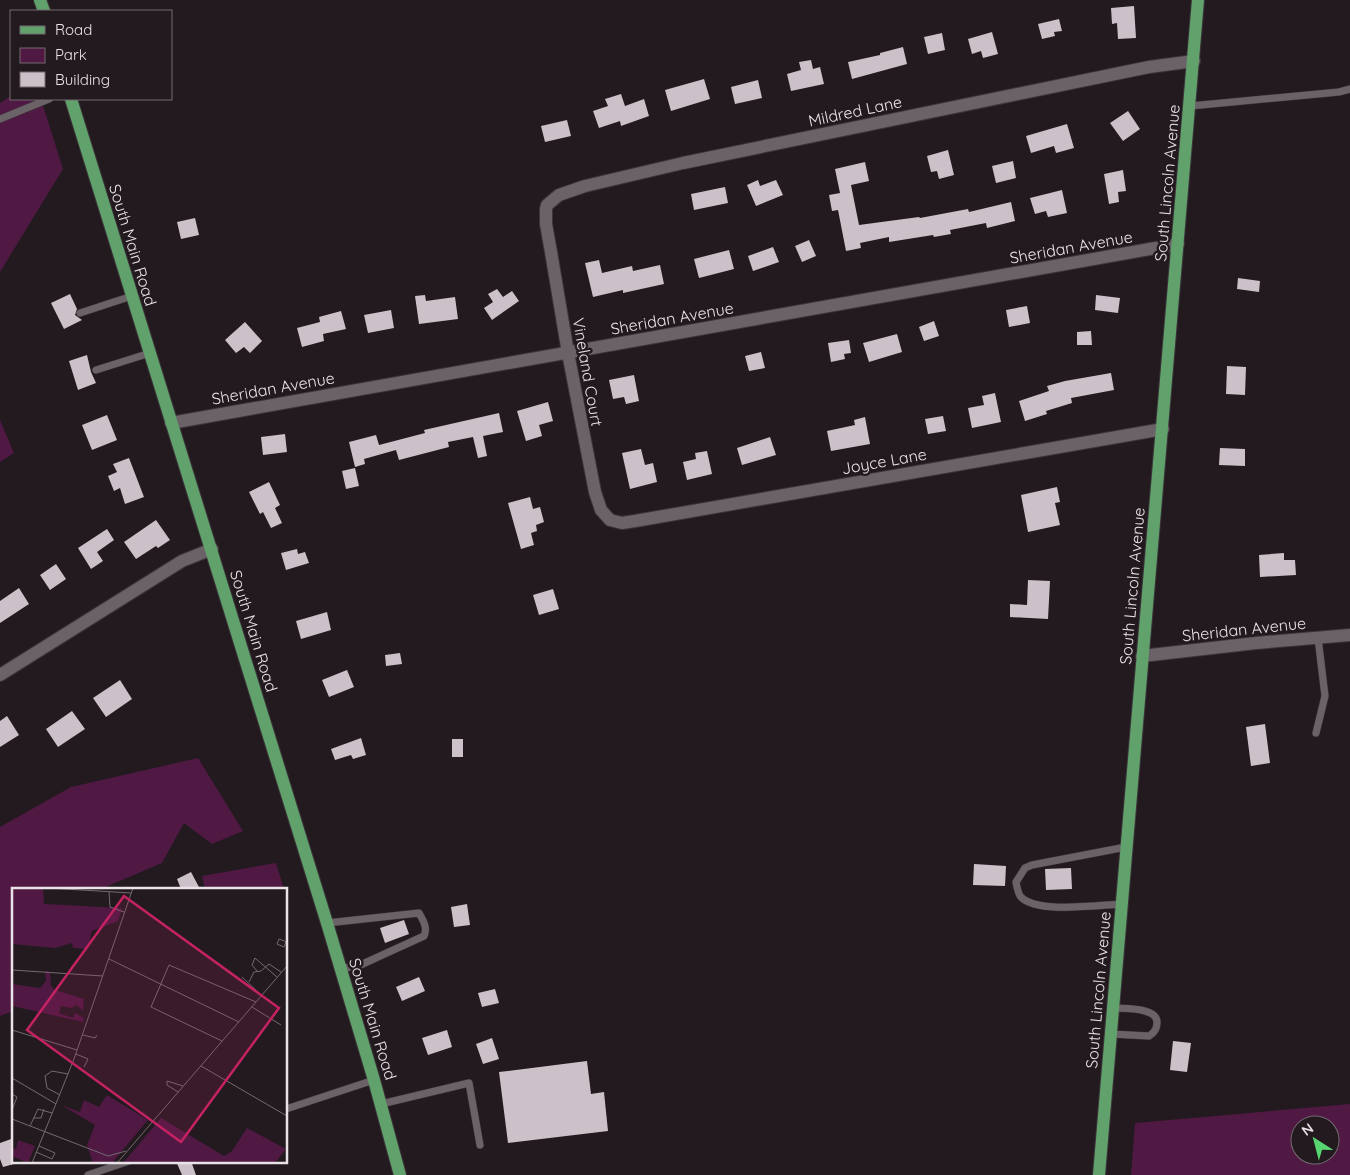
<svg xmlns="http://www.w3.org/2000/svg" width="1350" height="1175" viewBox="0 0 1350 1175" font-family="Quicksand,sans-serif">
<rect width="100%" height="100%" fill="#221a1f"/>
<path fill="#4f1943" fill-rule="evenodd" d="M11,96V99H41L63,169L0,272V103Z
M0,420L14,453L0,462Z
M198,758L243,831L212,844L184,823L162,863L101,889H14V1011L0,1016V827L71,787Z
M276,863L284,889H205L202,876Z
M1350,1104V1175H1131L1135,1123ZM1300,1125H1330V1155H1300Z"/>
<path fill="#ccc1c8" d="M1134,6L1136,38L1118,39L1117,23L1112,24L1111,8Z
M1059,19L1062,31L1054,32L1055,36L1042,39L1038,24Z
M992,32L998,54L983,58L981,51L972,54L968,39Z
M942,33L945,50L928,54L924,37Z
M903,47L907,64L852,79L848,62L880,55V53Z
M811,60L813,69L820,67L824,84L791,91L787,74L801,70L799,62Z
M704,79L710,99L671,111L665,90Z
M758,80L762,98L735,104L731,87Z
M621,94L625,106L644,99L649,116L621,126L620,121L599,128L593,111L608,106L605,99Z
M1128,111L1140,129L1123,141L1110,123Z
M567,120L571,136L545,142L541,126Z
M1067,124L1074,148L1056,153L1054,146L1031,153L1026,136Z
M948,150L954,175L939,179L937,171L931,172L927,156Z
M1013,161L1016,178L996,183L992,166Z
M865,162L869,181L851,185L859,225L919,217L920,218L968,209L969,212L1011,202L1015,221L987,228L986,223L950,230L951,234L934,237L933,235L889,242V237L860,243L861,248L846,251L838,210L832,211L829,195L840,193L835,169Z
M1123,170L1126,191L1118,192L1119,202L1109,204L1104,174Z
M758,180L760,186L776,180L783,195L756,206L747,185Z
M725,187L728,203L694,210L691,194Z
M1062,190L1067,213L1048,217L1046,211L1035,214L1030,198Z
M195,218L199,235L181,239L177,222Z
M809,240L816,256L802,262L795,246Z
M773,247L779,262L753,271L748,256Z
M729,250L734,269L699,278L694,259Z
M599,260L602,273L632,266L633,271L660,265L664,284L623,293V290L593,297L585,263Z
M1238,278L1260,281L1259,292L1237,289Z
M497,289L503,297L512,291L519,301L492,320L484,308L493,302L488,294Z
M70,294L77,309L75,315L82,320L64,329L51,303Z
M425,295L426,301L455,297L458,319L419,324L415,296Z
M1096,295L1120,298L1118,313L1095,310Z
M1027,306L1030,323L1009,327L1006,310Z
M391,310L394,328L368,333L364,315Z
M341,311L346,329L323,334L324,341L302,347L297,328L320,322L319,317Z
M934,321L939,336L924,341L919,327Z
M245,322L262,341L250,353L244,347L236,353L225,340Z
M1091,331L1092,345H1077V332Z
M897,334L902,352L869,362L863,343Z
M849,340L851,353L844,354L845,359L831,362L828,343Z
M761,352L765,368L749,371L745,356Z
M87,355L91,372L96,383L78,390L69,361Z
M1227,366L1246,367L1245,395L1226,394Z
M1111,373L1114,390L1071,398L1072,403L1046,411L1047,414L1025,421L1019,401L1049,391L1047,386L1065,381Z
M634,375L639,401L626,404L624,397L613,399L609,380Z
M995,393L1001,422L972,428L968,408L984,405L982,396Z
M548,402L553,421L539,425L542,436L526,441L517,411Z
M499,413L503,432L483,436L487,456L478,458L473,437L448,442L449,447L399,460L396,450L364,459L365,464L355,467L349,442L376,435L379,445L425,433L424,430Z
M107,415L117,440L92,450L82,425Z
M943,416L946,431L928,434L925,419Z
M865,417L870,444L831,451L827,431L855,425L854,420Z
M285,434L287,452L263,455L261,437Z
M770,437L776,455L742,465L737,448Z
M1220,448L1245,449V466L1219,465Z
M641,449L645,465L653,463L657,482L630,489L622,453Z
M707,451L712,474L687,480L683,462L696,459L695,453Z
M129,458L144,497L125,504L120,488L114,491L108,476L117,472L113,464Z
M355,468L359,486L346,489L342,471Z
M269,482L280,505L275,508L282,523L271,528L263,512L260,514L249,492Z
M1057,487L1060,502L1055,503L1060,525L1028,532L1021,495Z
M530,497L533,509L540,507L544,522L536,525L537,531L531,533L534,545L521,549L508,503Z
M156,520L170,540L158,548L156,546L136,559L124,542Z
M107,529L114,540L97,552L103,561L91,569L78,548Z
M297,549L298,554L305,552L309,563L286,570L281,553Z
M1284,553V560H1295L1296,575L1260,577L1259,555Z
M56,564L66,579L50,590L40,575Z
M1028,580L1050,581L1048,619L1010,617V604L1027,605Z
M19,588L29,604L0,623V601Z
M553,589L559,609L539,615L533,595Z
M327,612L331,630L301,639L296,621Z
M400,653L402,664L386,666L385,655Z
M347,670L354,687L329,697L322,680Z
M120,680L132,699L106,717L93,698Z
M72,711L85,729L58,747L46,729Z
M7,716L19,735L0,747V721Z
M1265,724L1270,763L1251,766L1246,727Z
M361,738L366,755L353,759L351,755L335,760L331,749Z
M452,739H463V757H452Z
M974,864L1006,866L1005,886L973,885Z
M1071,868L1072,889L1046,890L1045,869Z
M191,872L200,889H181L177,879Z
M467,904L470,925L454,927L451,907Z
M404,920L409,934L385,943L380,928Z
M419,977L425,991L402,1001L396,987Z
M495,989L499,1003L482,1007L478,993Z
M447,1030L452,1047L428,1055L422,1038Z
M492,1038L499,1059L483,1064L476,1044Z
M1173,1041L1191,1043L1187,1072L1170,1070Z
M587,1061L591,1094L604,1092L608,1131L508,1143L499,1072Z
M14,1138V1164L3,1167L0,1159V1143Z
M176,1161H191L196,1175H182Z"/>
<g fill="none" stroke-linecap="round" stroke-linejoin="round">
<defs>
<path id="service" d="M1190,106L1339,92L1350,89
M0,119L49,99
M80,313L132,296
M96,370L150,353
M1316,733L1325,696L1318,638
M1122,904C1099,905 1037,914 1021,897C1018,894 1017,887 1016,882L1025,868L1032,865L1126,847
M327,923L419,913C423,920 428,928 424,936L356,967L340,968
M1111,1034L1149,1036C1154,1033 1157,1029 1157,1023C1158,1007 1125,1009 1113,1008
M381,1104L469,1083L480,1145
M286,1109L374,1080
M88,1175L129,1161"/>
<path id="minor" d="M171,423L1178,244
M1163,429L635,521L622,523L610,520L601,510L595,492L568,353L551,252L546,224V209L547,205L559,195L585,186L683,163L1149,67L1194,61
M1142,656L1256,643L1350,635
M0,675L182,561L212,549"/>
<path id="primary" d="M40,0L44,11
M71,99L327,923L374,1080L400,1175
M1099,1175L1198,0"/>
</defs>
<use href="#service" stroke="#3c363a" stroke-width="8"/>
<use href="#minor" stroke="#3c363a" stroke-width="14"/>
<use href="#primary" stroke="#3c363a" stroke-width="14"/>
<use href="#service" stroke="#6b6268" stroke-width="7"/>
<use href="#minor" stroke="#6b6268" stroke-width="12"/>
<use href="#primary" stroke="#61a16c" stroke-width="12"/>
</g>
<g text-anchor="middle" stroke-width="5" stroke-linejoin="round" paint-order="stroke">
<g font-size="16" fill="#e9e3e7" stroke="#221a1f">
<text transform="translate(855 111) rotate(-12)" y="6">Mildred Lane</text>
<text transform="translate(1167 183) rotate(-85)" y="6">South Lincoln Avenue</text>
<text transform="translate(133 245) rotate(73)" y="6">South Main Road</text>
<text transform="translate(1071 247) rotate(-10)" y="6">Sheridan Avenue</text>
<text transform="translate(672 318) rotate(-10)" y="6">Sheridan Avenue</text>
<text transform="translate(588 372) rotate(80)" y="6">Vineland Court</text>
<text transform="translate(273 388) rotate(-10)" y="6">Sheridan Avenue</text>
<text transform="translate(884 461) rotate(-10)" y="6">Joyce Lane</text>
<text transform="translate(1132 586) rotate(-85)" y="6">South Lincoln Avenue</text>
<text transform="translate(1244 629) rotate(-6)" y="6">Sheridan Avenue</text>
<text transform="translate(254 631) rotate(73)" y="6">South Main Road</text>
<text transform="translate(1098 990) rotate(-85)" y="6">South Lincoln Avenue</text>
<text transform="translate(373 1019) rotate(73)" y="6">South Main Road</text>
</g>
</g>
<g transform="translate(12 888)">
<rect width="275" height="275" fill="#221a1f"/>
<path d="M0,0H31L32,16L110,20L106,33L80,43L76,61L61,60L60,55L43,60L0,56ZM33,83L38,84L39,98L43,102L72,111L71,123L65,117L59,120L49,118L47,125L61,130L63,125L72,130L71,134L0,118V96L28,100L34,93ZM95,207L136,232L100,275H81L75,257L83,237L49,217L68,224L72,212L87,219ZM149,230L212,268L220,263L235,240L274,261L263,275H111ZM6,252L23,258L16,275L0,268V260L4,261Z" fill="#4f1943"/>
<path fill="none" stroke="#726a6f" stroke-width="1" d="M36,0L119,5M97,4L98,19L112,24M274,54L272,59L265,56L267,51L275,54M97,71L227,134M0,82L91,88M245,83L240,77L243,70L265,89M230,89L249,107M237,94L242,84L249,83L257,76L269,84M240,119L269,137M0,142L65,162M71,147L83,150L85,147M210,153L139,119L157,77L244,114M64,166L76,171L72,179M189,178L275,228M0,190L44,216M166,204L155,197V193L171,198M0,206L5,209L0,222M48,207L35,200L33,188L40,183L56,186M22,230H29L32,221M0,231L96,268L114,263M18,238L26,221L40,225M24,264L40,271L43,265L27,258M20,275L62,171L121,0M105,275L275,78"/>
<path fill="#c42262" fill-opacity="0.15" stroke="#c42262" stroke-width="2.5" d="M112,8L267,120L169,254L15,142Z"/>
<rect width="275" height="275" fill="none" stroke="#e9e3e7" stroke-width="2.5"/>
</g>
<rect x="10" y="10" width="162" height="90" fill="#221a1f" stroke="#726a6f"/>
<rect x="20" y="26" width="25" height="8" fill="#61a16c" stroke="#726a6f"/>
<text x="55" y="35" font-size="15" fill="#e9e3e7">Road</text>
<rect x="20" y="48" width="25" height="15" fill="#4f1943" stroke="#726a6f"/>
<text x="55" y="60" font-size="15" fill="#e9e3e7">Park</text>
<rect x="20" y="72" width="25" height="15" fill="#ccc1c8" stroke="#726a6f"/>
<text x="55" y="85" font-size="15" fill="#e9e3e7">Building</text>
<g transform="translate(1315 1140) rotate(324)"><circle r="24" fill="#221a1f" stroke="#726a6f"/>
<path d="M0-4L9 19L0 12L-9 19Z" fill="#57d570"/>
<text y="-8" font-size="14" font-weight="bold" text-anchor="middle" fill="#e9e3e7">N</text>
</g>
</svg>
